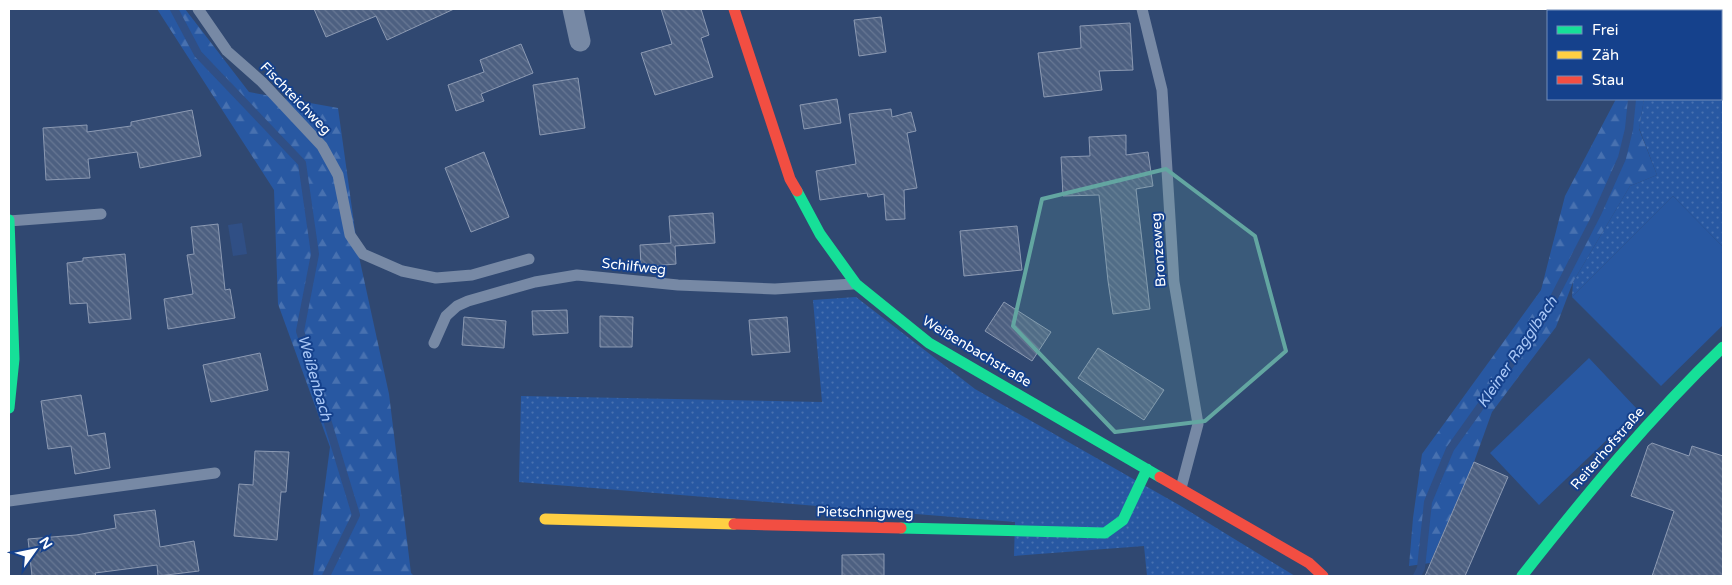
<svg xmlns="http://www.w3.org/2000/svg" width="1732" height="585" viewBox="0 0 1732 585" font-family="'Varela Round',sans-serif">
<defs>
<pattern id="grass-dots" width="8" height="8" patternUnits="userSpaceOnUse" patternTransform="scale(1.25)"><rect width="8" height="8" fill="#2858a2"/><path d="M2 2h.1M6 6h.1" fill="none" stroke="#4871b0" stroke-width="1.8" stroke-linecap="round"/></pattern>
<pattern id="forest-firs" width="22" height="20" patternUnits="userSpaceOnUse" patternTransform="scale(1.25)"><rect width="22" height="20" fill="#2858a2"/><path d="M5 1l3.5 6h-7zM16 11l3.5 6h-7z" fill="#4871b0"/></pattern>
<pattern id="building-back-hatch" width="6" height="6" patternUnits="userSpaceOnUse" patternTransform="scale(1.25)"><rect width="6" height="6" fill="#4d6081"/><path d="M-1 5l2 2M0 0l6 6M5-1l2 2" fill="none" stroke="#687894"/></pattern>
</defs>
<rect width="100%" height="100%" fill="#304871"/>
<path fill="url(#grass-dots)" d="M1631,9H1698L1699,11H1632Z
M1721,33L1723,34V247L1673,196L1572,297L1573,282L1630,186L1657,175L1639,128L1644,99H1721Z
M856,297L975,389L1179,505L1295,576H1147L1144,546L1014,556L1015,522L519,482L521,396L822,402L813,300Z"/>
<path fill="url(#forest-firs)" d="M157,9H185L249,92L338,108L358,252L389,394L411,573L414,576H313L330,447L278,304L274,190Z
M1698,9H1723V34L1721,33V11H1699Z
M1616,99H1644L1639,129L1657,175L1630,186L1573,282L1556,327L1492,412L1474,462L1430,563L1409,566L1413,518L1422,454L1541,290L1565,196Z"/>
<path fill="#2858a2" d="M1673,196L1723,247V325L1661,386L1572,297Z
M1589,358L1638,410L1539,505L1490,453Z"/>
<path fill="#304f85" d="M242,223L247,254L233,256L228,225Z"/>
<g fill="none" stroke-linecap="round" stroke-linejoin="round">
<path stroke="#304f85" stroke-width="8" d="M174,9L198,54L302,163L315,254L300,331L356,515L326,576
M1696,11L1700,9
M1417,576L1421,568L1428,502L1450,449L1544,317L1597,214L1622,158L1629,129L1632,99"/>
</g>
<path fill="url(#building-back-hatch)" stroke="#8c9ab3" d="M314,9H454L387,40L376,16L326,37Z
M661,9H701L709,35L701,38L713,77L655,95L641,53L672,44Z
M881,17L886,52L859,56L854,20Z
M1130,23L1133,70L1099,71L1102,90L1044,97L1038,53L1081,48L1080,26Z
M521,44L533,73L481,94L484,101L456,111L448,85L484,72L480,60Z
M578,78L585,128L540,135L533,85Z
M837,99L841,123L804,129L800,105Z
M891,109L892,117L911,112L916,131L907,133L917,188L904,190L905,219L886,220L884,194L868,197L867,193L820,200L816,171L856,164L849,114Z
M192,110L201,156L140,168L137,152L88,159L90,178L46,180L43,128L87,125V132L131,126V122Z
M1126,135V155L1148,152L1153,186L1136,189L1150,309L1113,314L1108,281L1099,195L1063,196L1061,157L1090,156L1089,137Z
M484,152L509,217L471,232L445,168Z
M713,213L715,243L675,246L676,264L641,267L640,245L671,243L669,216Z
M218,224L225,290L230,289L235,318L168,329L164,299L193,294L187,255L194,254L191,227Z
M1017,226L1022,270L964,276L960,231Z
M125,254L131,319L89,323L87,303L70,304L67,263L83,261V258Z
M1004,302L1051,332L1032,361L985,331Z
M567,310L568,333L533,335L532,311Z
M600,316L633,317L632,347H600Z
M464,317L506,321L504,348L462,345Z
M787,317L790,352L752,355L749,320Z
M1098,348L1164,390L1144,420L1078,378Z
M260,353L268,390L211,402L203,365Z
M81,395L88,436L105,433L110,468L75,474L71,446L48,449L41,401Z
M1652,443L1689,456L1692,446L1723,456V576H1652L1674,511L1631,496L1648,446Z
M255,451L289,452L286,492H281L277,540L234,536L239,484L253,485Z
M1474,462L1508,477L1465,576H1425Z
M155,510L160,547L194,541L199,571L158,576L157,565L95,573L96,576H32L28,539L76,535L116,528L114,515Z
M884,554V576H842V555Z"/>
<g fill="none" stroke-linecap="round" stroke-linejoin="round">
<path stroke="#7789a5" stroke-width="11" d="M198,9L227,51L262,82L322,146L338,175L350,235L363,254L402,271L436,278L472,275L529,259
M1142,9L1162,90L1174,282L1198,424L1181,488
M9,221L101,214
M434,343L446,316L457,306L468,301L535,282L577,275L678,285L775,289L853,284
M9,501L215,473"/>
<path stroke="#7789a5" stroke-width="21" d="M573,9L580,41"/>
<path stroke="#16e098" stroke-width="11" d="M797,191L820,234L856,284L929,343L1160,477
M9,220L14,359L9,408
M901,528L1105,533L1123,520L1147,469
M1522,576C1585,496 1649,418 1723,347"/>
<path stroke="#ffcf43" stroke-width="11" d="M545,519L734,524"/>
<path stroke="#f24e42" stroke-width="11" d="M734,9L790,179L797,191
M1160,477L1309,563L1323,576
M734,524L901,528"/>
</g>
<path fill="#63a6a1" fill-opacity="0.2" stroke="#63a6a1" stroke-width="4" stroke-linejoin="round" d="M1166,169L1255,236L1286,351L1205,421L1115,432L1013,326L1042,199Z"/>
<g text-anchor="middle" stroke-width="4" stroke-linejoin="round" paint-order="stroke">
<g font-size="14" fill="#fff" stroke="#15418c">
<text transform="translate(296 98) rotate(46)" y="5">Fischteichweg</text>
<text transform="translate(1158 250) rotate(-94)" y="5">Bronzeweg</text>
<text transform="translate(634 266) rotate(6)" y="5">Schilfweg</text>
<text transform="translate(977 351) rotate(31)" y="5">Weißenbachstraße</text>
<text transform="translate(1607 448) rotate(-49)" y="5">Reiterhofstraße</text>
<text transform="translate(865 512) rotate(1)" y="5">Pietschnigweg</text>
</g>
<g font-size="15" font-style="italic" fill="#aac8f7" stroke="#15418c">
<text transform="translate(1517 352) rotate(-56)" y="5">Kleiner Ragglbach</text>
<text transform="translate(315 378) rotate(74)" y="5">Weißenbach</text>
</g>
</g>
<rect width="1732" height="585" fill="none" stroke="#ffffff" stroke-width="20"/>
<rect x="1547" y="10" width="175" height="90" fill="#15418c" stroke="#738dba"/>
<rect x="1557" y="26" width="25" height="8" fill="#16e098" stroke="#738dba"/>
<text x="1592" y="35" font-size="15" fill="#ffffff">Frei</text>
<rect x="1557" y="51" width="25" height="8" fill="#ffcf43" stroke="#738dba"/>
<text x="1592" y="60" font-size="15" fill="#ffffff">Zäh</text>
<rect x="1557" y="76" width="25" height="8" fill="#f24e42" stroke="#738dba"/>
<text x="1592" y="85" font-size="15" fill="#ffffff">Stau</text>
<g transform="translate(35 550) rotate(57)" stroke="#15418c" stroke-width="4" paint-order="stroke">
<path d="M0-4L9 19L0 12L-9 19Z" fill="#ffffff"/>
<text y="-8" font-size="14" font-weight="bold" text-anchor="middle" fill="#ffffff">N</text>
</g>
</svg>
